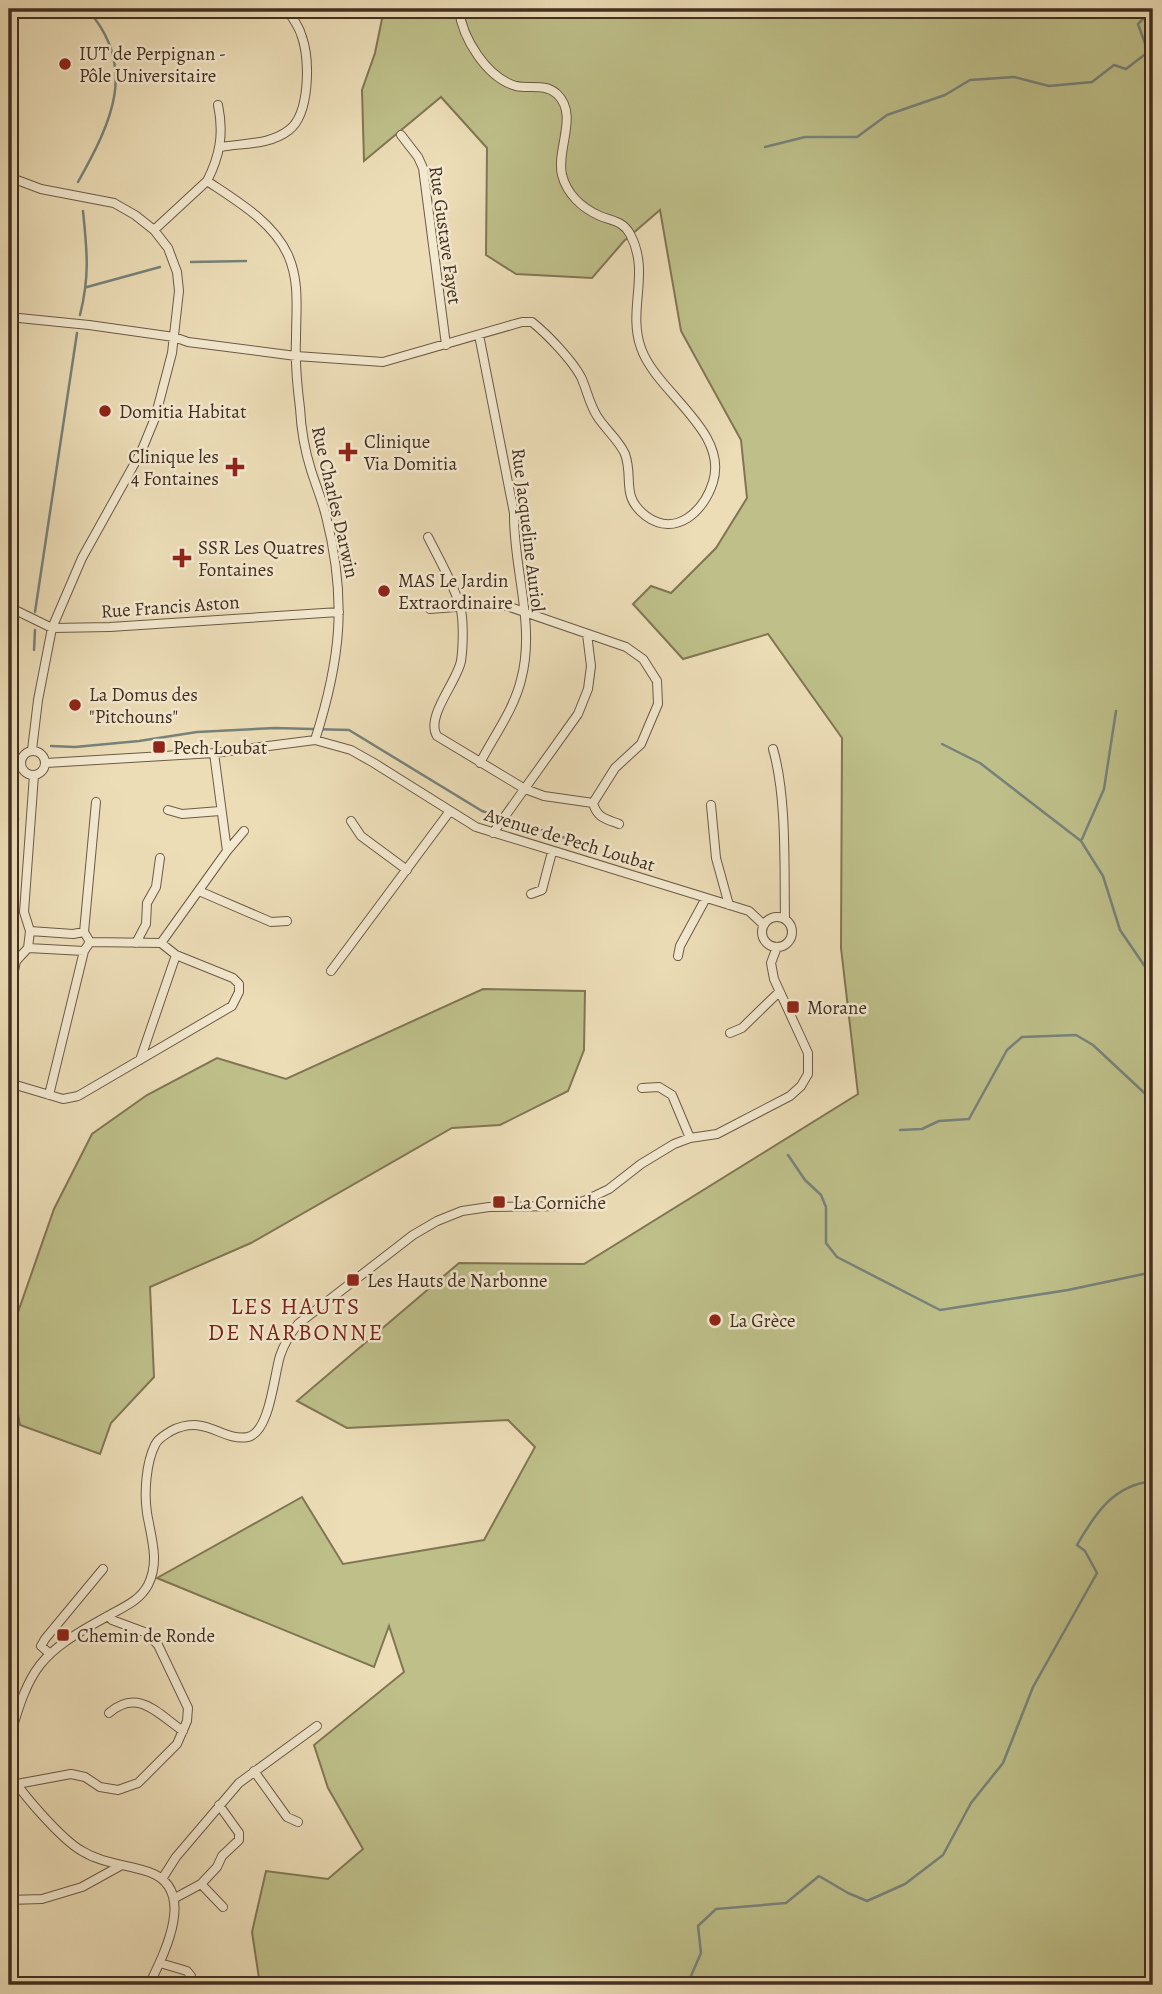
<svg xmlns="http://www.w3.org/2000/svg" width="1162" height="1994" viewBox="0 0 1162 1994" font-family="Alegreya,serif">
<rect width="100%" height="100%" fill="#ecddb7"/>
<filter id="stains"><feTurbulence type="fractalNoise" baseFrequency=".00286" numOctaves="4"/><feColorMatrix values="0 0 0 0 .2 0 0 0 0 .09 0 0 0 0 .02 0 0 0 .5 -.17"/></filter>
<radialGradient id="worn" r=".72"><stop offset=".6" stop-color="#630" stop-opacity="0"/><stop offset="1" stop-color="#630" stop-opacity=".3"/></radialGradient>
<path fill="#bebf89" stroke="#807654" stroke-width="2" d="M384,9H1153V1985H260L252,1932L266,1871L328,1879L363,1849L328,1788L314,1745L404,1672L389,1626L374,1667L157,1578L302,1497L343,1564L484,1540L535,1447L508,1420L347,1428L297,1401L459,1263L584,1264L858,1094L841,948L842,738L768,634L683,659L633,604L651,586L671,593L716,548L747,498L741,440L681,331L660,210L624,241L592,278L516,274L486,255L487,148L441,97L364,161L362,90L375,53Z
M483,989L585,991L584,1050L568,1091L500,1125L452,1128L251,1243L150,1287L154,1377L111,1423L100,1454L20,1425L9,1365V1338L54,1209L92,1134L147,1095L217,1058L286,1079Z"/>
<g fill="none" stroke-linecap="round" stroke-linejoin="round">
<path stroke="#77827b" stroke-width="2.5" d="M765,147L805,137H857L887,115L945,95L970,80L1014,77L1049,86L1092,82L1114,65L1126,69L1148,52L1138,24L1148,14L1153,15
M78,182C111,123 139,67 87,9
M191,262L246,261
M87,287L160,267
M80,315C90,275 87,251 83,211
M35,612L77,333
M34,650L35,630
M942,744L980,763L1081,841L1103,876L1120,930L1146,968L1153,992
M51,746L75,747L139,741L197,732L275,728L349,730L482,811L500,817
M9,777H10
M9,788L12,790L18,819L9,903
M507,819L590,846
M1082,839L1104,789L1116,711
M900,1130L922,1129L939,1121L969,1119L1007,1050L1022,1037L1076,1035L1093,1045L1153,1101
M788,1155L805,1180L821,1195L826,1207V1243L837,1257L940,1310L1068,1290L1153,1272
M687,1985L701,1953L698,1926L716,1909L786,1903L819,1876L848,1893L867,1901L905,1884L943,1855L971,1803L1003,1763L1033,1687L1097,1573L1085,1551L1077,1545C1096,1512 1114,1485 1153,1481"/>
<defs>
<path id="street" d="M401,135L418,157L423,168L446,345
M221,147C243,143 270,145 289,130C310,114 310,60 302,37C299,26 293,18 286,9
M9,177L41,189L114,203L135,215L154,230L168,248L177,272L179,291L172,353L155,418L141,452L82,558L52,628L38,700L32,750
M207,181C237,201 273,222 288,255C300,282 296,310 296,339C295,362 297,385 300,408C301,428 305,451 311,470C316,486 322,500 326,516C347,599 341,659 315,740
M154,230L207,181C220,156 224,133 218,105
M9,317L89,325L174,337L188,342L296,356L383,362L522,322H532C547,334 572,360 581,377C587,390 589,403 597,416C605,429 619,440 625,454C634,479 620,496 646,516C676,538 704,511 713,482C729,431 656,392 641,348C627,309 651,273 630,234C623,221 612,221 600,216C582,208 567,194 562,175C556,149 579,115 557,94C545,83 530,89 516,86C487,78 462,38 459,9
M479,335L514,513C513,568 536,625 521,680C514,709 494,736 480,763
M428,537C439,559 453,583 460,606C464,619 463,648 461,661C457,682 425,717 437,736L525,789L544,796L593,803
M9,607L52,628L110,627L339,612
M430,609L494,604L507,606L626,647L643,659L657,681L658,704L641,744L615,768L593,803C597,818 606,819 619,824
M773,749C787,797 784,868 785,919
M21 763a12 12 0 1 1 24 0a12 12 0 1 1-24 0Z
M46,763L214,753L315,740L351,750L374,763L476,827L749,911L764,925
M711,805L716,858L729,905
M168,810L182,814L220,811
M351,821L361,836L407,870
M493,833L578,714L588,689L591,666L587,634
M227,851L244,831
M199,891L271,922L287,921
M531,894L542,890L552,852
M762 932a15 15 0 1 1 30 0a15 15 0 1 1-30 0Z
M84,932L96,802
M90,942L161,943
M136,943L146,924L147,903L156,887L160,858
M161,943L227,851L214,753
M28,948L84,951L90,942L84,932L73,934L30,931
M678,956L680,946L706,898
M331,971L450,811
M9,995L16,961L28,948L30,931L24,912L34,775
M730,1033L742,1028L779,992
M140,1060L176,955
M9,1083L63,1099L78,1096L232,1006L239,992V984L233,978L176,955L161,943
M642,1088L659,1087L672,1095L690,1138
M49,1095L84,951
M49,1653L41,1646L45,1639L103,1569
M109,1713C138,1688 157,1713 183,1731
M9,1740C30,1666 39,1654 106,1617C121,1608 139,1602 148,1585C160,1562 151,1537 147,1513C144,1493 146,1463 155,1445C158,1438 165,1435 171,1431C206,1413 221,1442 248,1437C270,1432 274,1375 280,1356C284,1344 290,1334 298,1324L413,1235L437,1221L462,1211L489,1207L562,1206L584,1201L609,1189L641,1164L674,1144L690,1138L717,1134L790,1096L801,1086L808,1074V1053L774,979L771,963L777,947
M254,1771L287,1817L298,1822
M9,1772C20,1792 62,1840 82,1851C103,1864 126,1864 149,1872C198,1889 164,1954 149,1985
M17,1784L71,1774L85,1777L100,1787L118,1790L138,1783L177,1744L187,1721L188,1708L158,1645L147,1633L112,1620L108,1616
M162,1879L176,1857L239,1783L317,1726
M201,1884L223,1907
M175,1898L201,1884L217,1867L222,1856L239,1840V1833L219,1805
M9,1900L42,1899L82,1887L120,1866
M160,1963L187,1971L191,1976L187,1985"/>
</defs>
<use href="#street" stroke="#6c5a46" stroke-width="10"/>
<use href="#street" stroke="#f3e9d0" stroke-width="8"/>
</g>
<g fill="#8f2418" stroke="#f3e9d0" stroke-width="2.5">
<circle cx="65" cy="64" r="7"/>
<circle cx="105" cy="411" r="7"/>
<path d="M344.5 441.5h7v7h7v7h-7v7h-7v-7h-7v-7h7z"/>
<path d="M231.5 456.5h7v7h7v7h-7v7h-7v-7h-7v-7h7z"/>
<path d="M178.5 547.5h7v7h7v7h-7v7h-7v-7h-7v-7h7z"/>
<circle cx="384" cy="591" r="7"/>
<circle cx="75" cy="705" r="7"/>
<rect x="152" y="740" width="14" height="14" rx="3.5"/>
<rect x="786" y="1000" width="14" height="14" rx="3.5"/>
<rect x="492" y="1195" width="14" height="14" rx="3.5"/>
<rect x="346" y="1273" width="14" height="14" rx="3.5"/>
<circle cx="715" cy="1320" r="7"/>
<rect x="56" y="1628" width="14" height="14" rx="3.5"/>
</g>
<g text-anchor="middle" stroke-width="5" stroke-linejoin="round" paint-order="stroke">
<g font-size="19" fill="#422e20" stroke="#f3e9d0" text-anchor="start">
<text x="79" y="60">IUT de Perpignan -<tspan x="79" dy="22">Pôle Universitaire</tspan></text>
<text x="119" y="418">Domitia Habitat</text>
<text x="364" y="448">Clinique<tspan x="364" dy="22">Via Domitia</tspan></text>
<text x="219" y="463" text-anchor="end">Clinique les<tspan x="219" dy="22">4 Fontaines</tspan></text>
<text x="198" y="554">SSR Les Quatres<tspan x="198" dy="22">Fontaines</tspan></text>
<text x="398" y="587">MAS Le Jardin<tspan x="398" dy="22">Extraordinaire</tspan></text>
<text x="89" y="701">La Domus des<tspan x="89" dy="22">"Pitchouns"</tspan></text>
<text x="173" y="754">Pech Loubat</text>
<text x="807" y="1014">Morane</text>
<text x="513" y="1209">La Corniche</text>
<text x="367" y="1287">Les Hauts de Narbonne</text>
<text x="729" y="1327">La Grèce</text>
<text x="77" y="1642">Chemin de Ronde</text>
</g>
<g font-size="19" fill="#422e20" stroke="#f3e9d0">
<text transform="translate(446 235) rotate(82)" y="7">Rue Gustave Fayet</text>
<text transform="translate(336 502) rotate(77)" y="7">Rue Charles Darwin</text>
<text transform="translate(529 530) rotate(83)" y="7">Rue Jacqueline Auriol</text>
<text transform="translate(170 606) rotate(-4)" y="7">Rue Francis Aston</text>
<text transform="translate(570 839) rotate(17)" y="7">Avenue de Pech Loubat</text>
</g>
<g font-size="23" letter-spacing="2" fill="#7a1f14" stroke="#f3e9d0">
<text x="296" y="1314">LES HAUTS<tspan x="296" dy="26">DE NARBONNE</tspan></text>
</g>
</g>
<rect width="1162" height="1994" fill="none" stroke="#ecddb7" stroke-width="35"/>
<rect x="10" y="10" width="1141" height="1973" fill="none" stroke="#422e20" stroke-width="3.5"/>
<rect x="18" y="18" width="1127" height="1959" fill="none" stroke="#422e20" stroke-width="2"/>
<rect width="100%" height="100%" filter="url(#stains)"/>
<rect width="100%" height="100%" fill="url(#worn)"/>
</svg>
